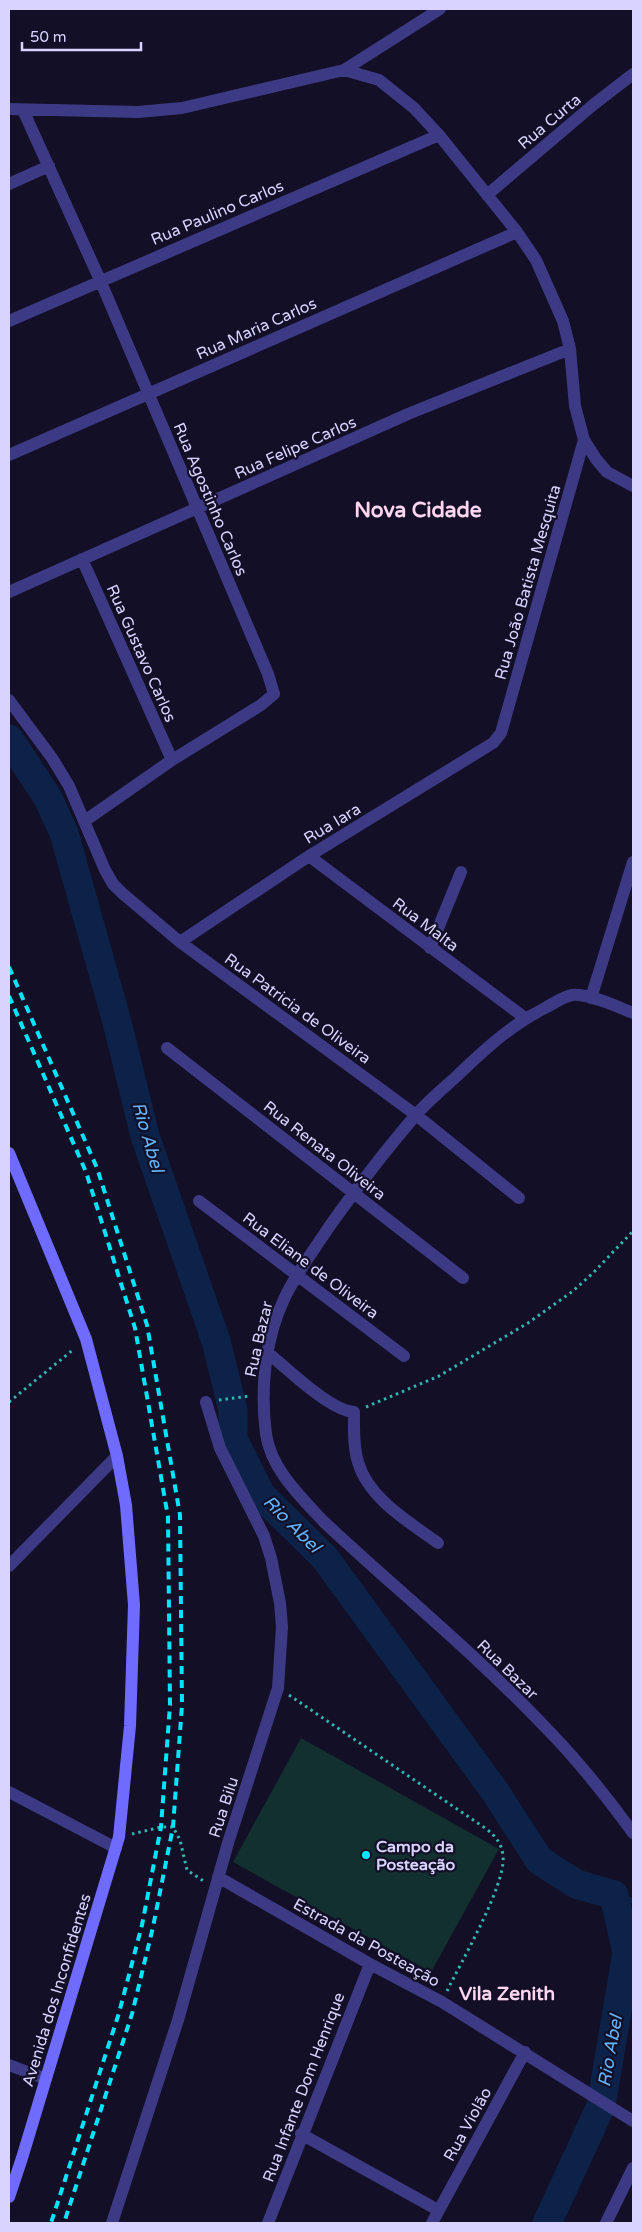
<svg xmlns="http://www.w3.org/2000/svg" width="642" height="2232" viewBox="0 0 642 2232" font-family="'Varela Round',sans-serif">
<rect width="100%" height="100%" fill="#130f26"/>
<path fill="#12302f" d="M301,1738L499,1849L431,1972L233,1862Z"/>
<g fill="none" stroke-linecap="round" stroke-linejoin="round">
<path stroke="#0c2248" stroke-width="5" d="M614,1895L633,1901"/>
<path stroke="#0c2248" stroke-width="29" d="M9,739L48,798L64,833L117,1022L145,1136L216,1341L233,1410V1439L261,1495L325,1558L496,1793L539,1860L576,1884L614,1895L627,1953L601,2106L547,2223"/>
<path stroke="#2fb8b0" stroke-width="3" stroke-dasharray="2.5 4" stroke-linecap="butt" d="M219,1400L250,1396
M9,1402L74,1349
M366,1407L439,1376L528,1323L573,1291L594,1272L633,1231
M289,1695L488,1830C497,1838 502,1845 503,1856C506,1885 461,1962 447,1991
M132,1834L161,1827H173L180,1840L187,1870L205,1882"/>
<path stroke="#3d3a85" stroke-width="12" d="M344,70L440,9
M9,109L138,112L182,108L344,70L379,80L414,108L439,135L517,232L536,260L563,321L570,349L575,406L584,440L596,459L607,472L633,486
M23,110L100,280L268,674L274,694L261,705L172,760L86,820
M9,184L49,166
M487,195L593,105L633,74
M9,321L439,135
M9,455C179,382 347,305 517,232
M82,559L172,760
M9,592L408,414L570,349
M9,700L52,758L69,786L105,870L113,884L122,893L180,942L416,1115L519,1198
M309,856L525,1018
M180,942L309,856L493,743L501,733L584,440
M430,948L461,872
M591,998L633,862
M633,1013C618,1007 588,993 572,995C562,997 553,1004 545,1008C511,1025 485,1049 458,1075C444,1088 428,1101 415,1116C384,1152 356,1189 329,1227C314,1250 297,1272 285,1297C265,1338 260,1389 266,1434C271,1469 300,1496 323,1521C398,1591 478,1656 548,1730C579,1762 607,1797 633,1833
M167,1048L463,1278
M199,1201L404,1356
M268,1353C288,1369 329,1410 354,1412C354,1428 353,1446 358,1462C368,1498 409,1522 438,1543
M9,1566L117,1456
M9,1792L116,1848
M218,1877L370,1964L442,2002L633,2121
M9,2065L46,2079
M301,2134L438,2210
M112,2223L178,2020L228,1843L278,1688L282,1627L280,1603L271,1558L264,1536L220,1448L206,1402
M268,2223L370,1964
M432,2223L525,2052
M606,2223L633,2168"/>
<path stroke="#6f6bff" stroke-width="12" d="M9,1153L86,1339L117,1456L126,1505L134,1605L130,1726L119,1837L22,2158L9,2197"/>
<path stroke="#00e5ff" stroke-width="4" stroke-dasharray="8 6" stroke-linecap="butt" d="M9,967L97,1168L147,1325L180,1515L182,1705L173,1827L153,1927L132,2014L64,2223
M9,996L86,1172L135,1328L168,1517L170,1705L161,1827L142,1925L119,2013L51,2223"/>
</g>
<circle fill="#00e5ff" stroke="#130f26" stroke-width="2" cx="366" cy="1855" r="5"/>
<g text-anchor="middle" stroke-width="4.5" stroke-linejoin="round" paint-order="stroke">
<g font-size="16" fill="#d9d4ff" stroke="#130f26">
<text transform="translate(549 121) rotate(-40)" y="6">Rua Curta</text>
<text transform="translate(217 212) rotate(-23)" y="6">Rua Paulino Carlos</text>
<text transform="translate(256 328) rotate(-24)" y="6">Rua Maria Carlos</text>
<text transform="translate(295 447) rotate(-24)" y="6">Rua Felipe Carlos</text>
<text transform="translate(211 499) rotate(67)" y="6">Rua Agostinho Carlos</text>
<text transform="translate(527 582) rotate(-74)" y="6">Rua João Batista Mesquita</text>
<text transform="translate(142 653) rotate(66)" y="6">Rua Gustavo Carlos</text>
<text transform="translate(332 823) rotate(-31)" y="6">Rua Iara</text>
<text transform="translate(426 924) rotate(37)" y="6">Rua Malta</text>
<text transform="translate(298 1008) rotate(36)" y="6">Rua Patricia de Oliveira</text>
<text transform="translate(325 1150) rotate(38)" y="6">Rua Renata Oliveira</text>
<text transform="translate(311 1265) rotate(37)" y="6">Rua Eliane de Oliveira</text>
<text transform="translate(258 1339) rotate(-77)" y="6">Rua Bazar</text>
<text transform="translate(508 1669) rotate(44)" y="6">Rua Bazar</text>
<text transform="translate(223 1807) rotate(-72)" y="6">Rua Bilu</text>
<text transform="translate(367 1942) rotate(29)" y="6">Estrada da Posteação</text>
<text transform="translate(56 1990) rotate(-73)" y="6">Avenida dos Inconfidentes</text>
<text transform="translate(303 2087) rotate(-69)" y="6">Rua Infante Dom Henrique</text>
<text transform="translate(467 2124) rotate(-61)" y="6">Rua Violão</text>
</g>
<g font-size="16" font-weight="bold" fill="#d9d4ff" stroke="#130f26" text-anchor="start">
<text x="376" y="1852">Campo da<tspan x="376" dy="18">Posteação</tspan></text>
</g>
<g font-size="18" font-style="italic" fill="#62b6ff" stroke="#130f26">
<text transform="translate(148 1137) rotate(74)" y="6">Rio Abel</text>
<text transform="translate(292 1524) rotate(45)" y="6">Rio Abel</text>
<text transform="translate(610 2051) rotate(-80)" y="6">Rio Abel</text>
</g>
<g font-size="19" font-weight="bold" fill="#ffd6f0" stroke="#130f26">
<text x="507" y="2000">Vila Zenith</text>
</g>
<g font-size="21" font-weight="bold" fill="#ffd6f0" stroke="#130f26">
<text x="418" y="517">Nova Cidade</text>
</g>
</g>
<rect width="642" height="2232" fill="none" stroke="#d9d4ff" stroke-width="20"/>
<path d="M22 42v8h119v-8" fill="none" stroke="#d9d4ff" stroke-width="2.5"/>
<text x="30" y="42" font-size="15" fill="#d9d4ff" stroke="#130f26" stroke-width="4" paint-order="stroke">50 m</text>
</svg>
